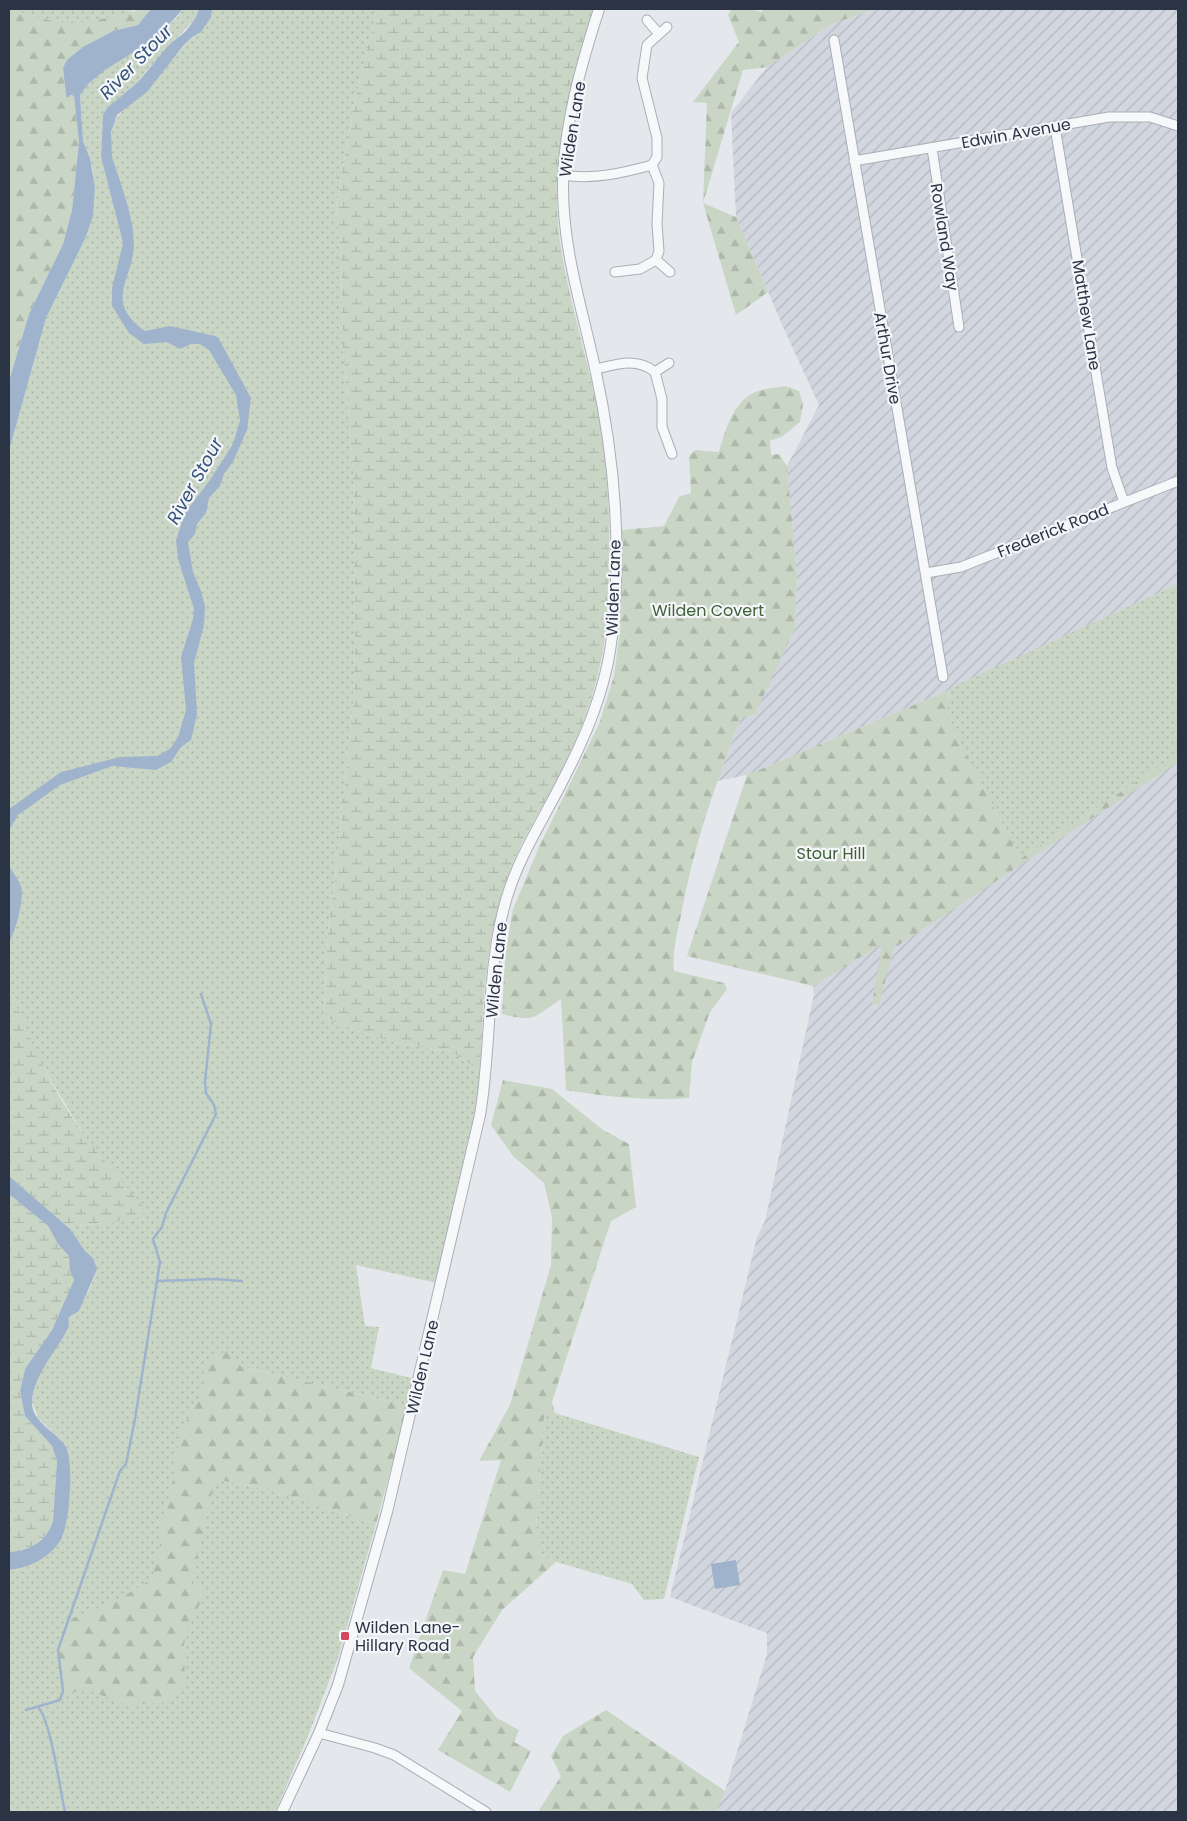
<svg xmlns="http://www.w3.org/2000/svg" width="1187" height="1821" viewBox="0 0 1187 1821" font-family="Poppins,sans-serif">
<defs>
<pattern id="industrial-furrows" width="10" height="10" patternUnits="userSpaceOnUse" patternTransform="scale(1.25)"><rect width="10" height="10" fill="#d2d6de"/><path d="M-1 1l2-2M0 10L10 0M9 11l2-2" fill="none" stroke="#b4b8c0"/></pattern>
<pattern id="grass-dots" width="8" height="8" patternUnits="userSpaceOnUse" patternTransform="scale(1.25)"><rect width="8" height="8" fill="#c9d6c5"/><path d="M2 2h.1M6 6h.1" fill="none" stroke="#adb8ab" stroke-width="1.8" stroke-linecap="round"/></pattern>
<pattern id="forest-firs" width="22" height="20" patternUnits="userSpaceOnUse" patternTransform="scale(1.25)"><rect width="22" height="20" fill="#c9d6c5"/><path d="M5 1l3.5 6h-7zM16 11l3.5 6h-7z" fill="#adb8ab"/></pattern>
<pattern id="wetland-marsh" width="20" height="14" patternUnits="userSpaceOnUse" patternTransform="scale(1.25)"><rect width="20" height="14" fill="#c9d6c5"/><path d="M1 5h8M5 5V1M11 12h8M15 12V8" fill="none" stroke="#adb8ab"/></pattern>
</defs>
<rect width="100%" height="100%" fill="#e4e7ec"/>
<path fill="url(#industrial-furrows)" d="M874,9H1178V584L949,690L747,775L717,781L741,718L795,628L797,575L787,466L819,405L783,327L736,217L731,113L767,67L830,25Z
M1178,754V1812H716L725,1791L767,1654V1633L670,1597L757,1237L765,1221L814,994L813,986L1020,859Z"/>
<path fill="url(#grass-dots)" d="M9,9H134C115,22 68,27 46,21C33,18 21,12 9,9Z
M183,9H199L195,19L146,71L138,82L107,108L103,115L101,157L123,243L113,288L123,286C127,272 135,256 134,241C131,207 102,159 113,126C119,107 141,101 150,84L192,37L201,32L212,13V9H377L354,104L336,207L341,260L343,348L353,469L355,645L353,702L336,871L328,929L324,1017L363,1033L398,1043L451,1052L480,1070L475,1114L437,1283L356,1265L365,1326L379,1327L371,1368L415,1379L408,1406L240,1366L215,1479L272,1491L376,1524L338,1658L308,1736L275,1812H9V1748L11,1737L9,1722V1570L18,1569L63,1536L70,1493L69,1459L66,1448L60,1439L38,1418L32,1402L36,1379L68,1328L69,1317L79,1311L83,1298L88,1292L95,1274L93,1258L85,1251L67,1227L135,1220L40,1062L27,1037L9,985V451L46,318L85,239L94,200L93,171L83,141L80,95C102,57 158,49 183,9Z
M1178,584V754L1020,859L946,715L950,688Z
M555,1413L699,1457L664,1599L644,1600L632,1584L556,1562L541,1554L536,1526L544,1417Z"/>
<path fill="url(#forest-firs)" d="M9,9C41,17 56,27 92,21C113,18 131,9 151,9L139,25L113,31L94,41L63,68L66,95L74,96L79,142L72,210L63,244L29,314L9,381Z
M732,9H750L761,12L765,9H874L830,25L767,67L743,70L703,203L736,217L768,292L736,315L703,203L707,103L693,102L739,42L728,15Z
M786,386L799,391L803,405L800,422L783,436L770,441L771,455L779,454L787,466L797,575L795,628L755,714L741,718C716,782 693,847 681,915C677,934 672,952 674,971L724,983L727,989L710,1012L692,1062L689,1098C647,1101 608,1097 566,1090L561,999C533,1017 537,1023 502,1014L505,956L513,909L539,847L599,724L614,676L620,630L622,530L664,526L679,497L691,493L689,456L695,450L719,452C725,430 734,399 758,391C767,388 777,388 786,386Z
M949,690L947,715L1020,859L1178,754V762L894,948L879,1005L872,1004L882,944L813,986L687,956L747,775Z
M503,1080L552,1089L603,1130L629,1144L636,1207L611,1221L552,1402L555,1413L544,1417L536,1526L541,1554L556,1562L502,1610L473,1657L475,1691L497,1718L519,1730L514,1742L531,1751L510,1792L438,1750L462,1711L409,1668L443,1570L465,1574L501,1460L479,1461L510,1405L551,1265L552,1217L544,1183L513,1156L491,1125Z
M226,1351L240,1366L408,1406L376,1524L272,1491L215,1479L191,1584L211,1590L191,1616L183,1648L186,1688L169,1702L127,1705L88,1690L69,1693L55,1649L68,1620L117,1600L152,1579L160,1544V1523L172,1492L180,1431L191,1414L205,1385L206,1360Z
M606,1710L725,1791L716,1812H538L561,1776L551,1756L563,1736Z"/>
<path fill="url(#wetland-marsh)" d="M377,9H593L560,150C546,237 579,319 596,403C610,473 612,546 607,617C603,674 584,729 557,780C540,811 521,840 509,873C485,935 483,1004 480,1070L451,1052L398,1043L363,1033L324,1017L328,929L336,871L353,702L355,645L353,469L343,348L341,260L336,207L354,104Z
M9,985C27,1036 49,1084 80,1129C100,1157 124,1183 146,1210L135,1220L67,1227L9,1176Z
M9,1194L48,1226L58,1244L69,1256L74,1280L52,1330L25,1369L20,1391L25,1416L52,1446L57,1461L53,1521C46,1541 28,1552 9,1552Z"/>
<path fill="#9fb4cc" d="M151,9H183L159,36L105,70L89,83L80,95L83,141L90,159L95,187L93,216L85,239L46,318L9,451V381L29,314L63,244L72,210L79,142L74,96L71,95L67,98L66,95L63,68L67,60L83,47L113,31L138,25Z
M199,9H212L211,17L201,32L192,37L183,46L147,92L117,115L111,132L112,157C120,182 134,217 134,244C134,279 102,300 145,331L170,326L215,336L219,339L251,398L247,430L233,462L224,474L220,486L209,498L206,513L197,524L195,534L188,542L193,572L201,591L205,606L204,625L194,663L197,714L191,740L181,747L171,762L156,770L112,766L60,785L18,815L9,831V809L61,772L120,757L157,756L170,749L178,737L186,710L181,657L193,619L194,609L178,559L176,540L185,513L210,480L233,444L240,421L236,395L209,350L200,344H191L180,349L167,342L144,344L129,333L112,306V288L123,243L101,157L103,115L107,108L138,82L168,46L186,31L195,19Z
M9,865C12,872 18,879 21,886C25,897 15,933 9,943Z
M9,1176L70,1229L85,1251L93,1258L97,1269L79,1311L69,1317C68,1321 70,1324 68,1328C56,1353 34,1373 32,1402C31,1422 57,1432 66,1447C74,1463 70,1526 60,1541C49,1558 29,1568 9,1570V1552C29,1551 46,1542 53,1521L57,1461L52,1446L25,1416L20,1391L25,1369L52,1330L74,1280L70,1270L69,1256L58,1244L48,1226L9,1194Z
M736,1560L740,1585L715,1589L711,1564Z"/>
<g fill="none" stroke-linecap="round" stroke-linejoin="round">
<path stroke="#9fb4cc" stroke-width="2.5" d="M157,1281L213,1279L242,1281
M38,1707C51,1721 60,1790 65,1812
M26,1710L60,1700L63,1691L58,1650L120,1471L126,1464L135,1419L160,1262L153,1239L162,1227L166,1213L216,1114L214,1105L206,1093L205,1081L211,1024L201,994"/>
<defs>
<path id="minor" d="M647,20L659,34
M834,40L943,677
M1055,127L1112,468L1124,502
M932,148L959,327
M854,161L1109,117H1150L1178,126
M563,175C593,180 623,173 652,165L657,157V138L642,78L647,45L667,27
M656,260L670,272
M615,272L640,269L656,260L659,251L657,224L659,183L652,165
M596,369C617,364 637,357 655,372L662,399V427L672,454
M655,372L669,363
M926,573L961,567L1178,481
M319,1733L375,1748L394,1755L486,1812"/>
<path id="tertiary" d="M282,1812L319,1733L338,1685L387,1512L480,1115C492,1044 486,969 506,900C519,855 545,817 565,776C588,732 607,685 612,636C622,548 614,454 595,368C582,308 563,250 563,188C563,128 581,65 599,9"/>
</defs>
<use href="#minor" stroke="#a9aeb7" stroke-width="11"/>
<use href="#tertiary" stroke="#a9aeb7" stroke-width="12"/>
<use href="#minor" stroke="#f7f8fa" stroke-width="9"/>
<use href="#tertiary" stroke="#f7f8fa" stroke-width="10"/>
</g>
<rect fill="#d1495b" stroke="#f4f6f9" stroke-width="2" x="340" y="1631" width="10" height="10" rx="2.5"/>
<g text-anchor="middle" stroke-width="4.5" stroke-linejoin="round" paint-order="stroke">
<g font-size="16" fill="#2b3445" stroke="#f4f6f9">
<text transform="translate(572 129) rotate(-81)" y="6">Wilden Lane</text>
<text transform="translate(1016 133) rotate(-10)" y="6">Edwin Avenue</text>
<text transform="translate(945 237) rotate(81)" y="6">Rowland Way</text>
<text transform="translate(1087 315) rotate(81)" y="6">Matthew Lane</text>
<text transform="translate(888 358) rotate(80)" y="6">Arthur Drive</text>
<text transform="translate(1053 530) rotate(-22)" y="6">Frederick Road</text>
<text transform="translate(613 588) rotate(-88)" y="6">Wilden Lane</text>
<text transform="translate(496 970) rotate(-84)" y="6">Wilden Lane</text>
<text transform="translate(422 1367) rotate(-77)" y="6">Wilden Lane</text>
</g>
<g font-size="16" fill="#3f6138" stroke="#f4f6f9">
<text x="708" y="616">Wilden Covert</text>
<text x="831" y="859">Stour Hill</text>
</g>
<g font-size="16" fill="#2b3445" stroke="#f4f6f9" text-anchor="start">
<text x="355" y="1633">Wilden Lane-<tspan x="355" dy="18">Hillary Road</tspan></text>
</g>
<g font-size="18" font-style="italic" fill="#34527a" stroke="#f4f6f9">
<text transform="translate(136 62) rotate(-46)" y="6">River Stour</text>
<text transform="translate(195 481) rotate(-61)" y="6">River Stour</text>
</g>
</g>
<rect width="1187" height="1821" fill="none" stroke="#2b3445" stroke-width="20"/>
</svg>
